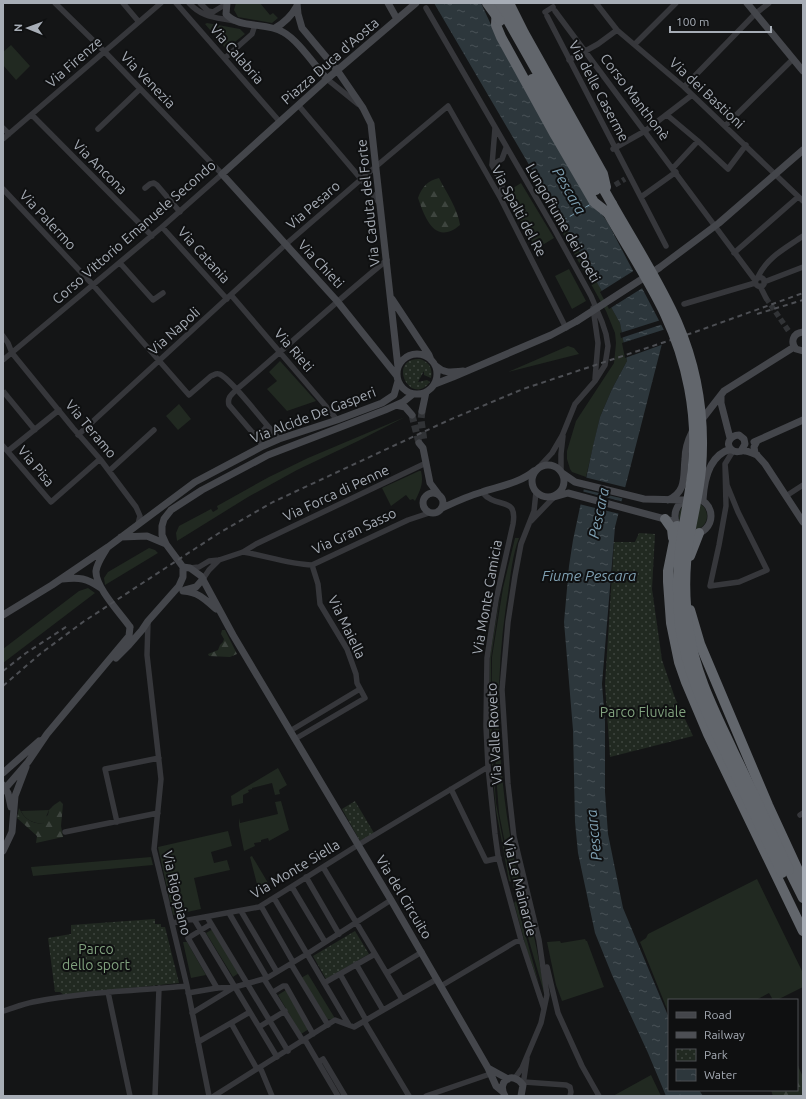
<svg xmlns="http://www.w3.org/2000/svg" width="806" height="1099" viewBox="0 0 806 1099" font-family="Ubuntu,sans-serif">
<defs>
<pattern id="forest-firs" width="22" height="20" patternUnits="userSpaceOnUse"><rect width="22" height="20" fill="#212921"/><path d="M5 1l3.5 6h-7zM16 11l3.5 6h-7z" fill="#3e453f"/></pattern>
<pattern id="park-dots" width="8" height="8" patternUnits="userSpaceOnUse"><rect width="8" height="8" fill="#212921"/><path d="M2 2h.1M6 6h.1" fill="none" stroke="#3e453f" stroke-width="1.8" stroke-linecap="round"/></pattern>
<pattern id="water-ripples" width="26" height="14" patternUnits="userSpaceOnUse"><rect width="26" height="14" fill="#2d373c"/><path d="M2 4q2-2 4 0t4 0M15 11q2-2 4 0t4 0" fill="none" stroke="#495156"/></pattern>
</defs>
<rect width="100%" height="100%" fill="#141516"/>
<path fill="#212921" d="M236,3H260L270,15L273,13L278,18L272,23L238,17L234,10Z
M207,23L240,29L245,34L226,49L205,24Z
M11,45L30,66L16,80L3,65V52Z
M521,183L554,238L536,249L505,193Z
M567,229L620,323L627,361L612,389L600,417L586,477L572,472L570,469L567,459V451L576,421L614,363L616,343L615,333L606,311L562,232Z
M569,269L586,301L572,309L555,276Z
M568,346L574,348L579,354L508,372Z
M280,361L316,401L287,411L267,389L277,381L269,372Z
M179,404L191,419L178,430L166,416Z
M405,417L358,441L297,470L248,497L177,541L176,533L179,526L211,509L213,512L218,509L217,506L269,477L308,458Z
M419,471H421C424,483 420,491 415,501L413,499L410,500L406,495L391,506L382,488Z
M679 516a14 14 0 1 1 28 0a14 14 0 1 1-28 0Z
M515,538H519C511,559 510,584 506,606C495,682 497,760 510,835C515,868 524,900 533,932C538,953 541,974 546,994L545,996L514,889L499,813L496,774L492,691V657L503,588Z
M149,548L155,550L158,553L105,585L104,578L108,572Z
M502,585L491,658L492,743L496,803L511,882L539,984L527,951L514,903L516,901L511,882L509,881L496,810L491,755L488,698L489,690L490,655Z
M88,588L95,593L3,663V649L79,591Z
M278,768L287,785L279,790L280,794L275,795L272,783L252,788V789L248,790L249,792L243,795V803L232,806L231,796Z
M281,801L289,830L269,841L268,838L261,840V842L254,843L255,846L244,851L239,826V818L240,823L278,814L275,802Z
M49,810L43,824C33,823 25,820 21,811Z
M228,831L232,846L211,852L214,863L227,860L230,870L194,878L201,909L173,915L158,847Z
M252,856L271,888L261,891L257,884L250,857Z
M151,857L153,865L33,876L31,867Z
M757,879L803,973V987L777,1000H773L769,993L756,1000H669V1014L640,942L646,938L648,934Z
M213,929L239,973L233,977L206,933Z
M585,939L586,941H587L604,987L562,1001L556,985L547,942L560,941L561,943Z
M183,942H187L206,975L191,978Z
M308,974L336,1020L326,1019L301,978Z
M286,990L309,1029L301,1034L278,995Z
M651,1075L661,1096H613Z"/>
<path fill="url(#forest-firs)" d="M439,178C446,192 458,209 460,225C435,246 425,218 418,198C422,187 427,181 439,178Z
M222,630H225L237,654L230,657L209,656L208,654L218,650L220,645L223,642L224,639L221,634Z
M60,801L63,804L61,826L63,837L36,843L37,836L17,818L19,808C24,819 31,823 43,824L44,818L48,815L49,810L54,805Z
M797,1064L803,1077V1096H773L771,1090H797Z"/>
<path fill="url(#park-dots)" d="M420,359C429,362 433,368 431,378L424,375V371L418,382L427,380L430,382C410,408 386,358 420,359Z
M639,533L655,534L652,589L662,660L675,698L693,736L610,757L605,684L614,542H635Z
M355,801L374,833L360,841L342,809Z
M155,919V924H161V927H165L179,983L64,995L60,992H55L48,938L71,934V925Z
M355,931L369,954L326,979L313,956Z"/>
<path fill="url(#water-ripples)" d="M434,3H481L498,40L594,202L608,223L665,332L615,527L602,684L605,722V792L608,834L623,908L669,1018V1090H699L703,1096H666L648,1053L612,975L595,933L578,853L575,822L573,730L564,622L569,566L573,540L593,446L600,417L612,389L627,361L620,323L562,221Z"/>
<path fill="#141516" d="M635,270L644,287L609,309L600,292Z
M661,320L663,324L621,338L620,333Z
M666,329L667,332L664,344L625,358L622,343Z
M584,477L628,488L625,499L582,489Z
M581,491L624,502L620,514L579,504Z"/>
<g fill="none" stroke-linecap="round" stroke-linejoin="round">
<path stroke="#7e9fb1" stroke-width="1" stroke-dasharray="5 4" stroke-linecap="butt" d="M562,221L591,204"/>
<path stroke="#313336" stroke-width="5.5" stroke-dasharray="5.5 3" stroke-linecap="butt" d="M615,185L625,179
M766,298L790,333
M3,391L7,396"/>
<path stroke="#313336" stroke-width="7" stroke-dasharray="7 3.5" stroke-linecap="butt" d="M422,411L421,420L424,441
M412,415L419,443"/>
<path stroke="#36373b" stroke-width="5.5" d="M123,3L139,22
M176,3L280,122
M189,3C203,18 215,17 234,21
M200,3L208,11L213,12L226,4
M596,3L617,30L684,87L803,201
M426,8L553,227L591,296L602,322L606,334L608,346L605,365L595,381L575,404L562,436L552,453L539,467
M555,11L755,280
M545,12L553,7
M547,16L666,246
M635,44L676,3
M225,58L252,34L255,25
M569,60L598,44L617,30
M327,79L358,104
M684,87L755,14L769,3
M299,106L361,179L380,204
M32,115L152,236
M667,115L698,141L728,169L746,145
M725,126L793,59
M3,128L9,134
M495,128L492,165L502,184L501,198
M98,129L140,89
M3,139L161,3
M613,149L645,131L692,95
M492,165L502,159L506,148
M673,168L698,141
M145,188L150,184L154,183L157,185L180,212
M3,189L93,285L189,395L211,376C214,375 216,373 219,374C228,376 259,416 267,425L265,429L257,434L252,432L229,405C227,398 231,395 236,390C287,347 335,302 387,260
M641,197L676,172
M162,227L227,299
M734,253L798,197
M120,263L153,300L163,293
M758,277C767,257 786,248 803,236
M755.5 282a4.5 4.5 0 1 1 9 0a4.5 4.5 0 1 1-9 0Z
M764,282L803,267
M760,286L766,298
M231,295L330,411L337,420
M684,304L755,283
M593,308L598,343L595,379
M3,336L8,343L12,353L73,428L100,459L136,507L140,516L138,524
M3,360L162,227L222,174L104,51L55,3
M7,396L35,430
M267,425L279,439
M252,432L263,446
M78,435L285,245L373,169L448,106L501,199L566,328
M3,446L51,502L100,459
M8,451L59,410
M725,464L727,485L738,512L767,570L739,582L710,586L719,545L726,506L725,464L733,451
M109,471L154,430
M561,472V454L563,436
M482,492C496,510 518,495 513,524L496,600L487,658L486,726L488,767L495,834L498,856L521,940L544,1009
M786,496L803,485
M531,521L554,497
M243,552C267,556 288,564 312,565L408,520L429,513
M190,568L199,567L209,561L219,560L243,552L256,544L426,463
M203,579L209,570L219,560
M148,622L147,655L161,779L154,849L187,986L209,1096
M290,731L360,689
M295,739L365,698L357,683L356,674L347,649L320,604L318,584L312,565
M451,789L486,861L499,858
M800,815L803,813
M117,822L105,769L159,758
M65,832L158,813
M323,867L402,999
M306,877L339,934
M292,887L325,942
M274,898L349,1025
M261,906L293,962
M241,911L277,972
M229,913L267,978
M207,917L288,1051
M194,919L277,1057
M172,923L259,907L358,845L488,767
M211,924L188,938L217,988
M291,964L328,1025
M356,964L383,1010
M547,967L558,1013L582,1066L599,1096
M387,973L422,952
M340,974L366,1020
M264,979L303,1041
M324,983L375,954
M441,986L515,942L521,940
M108,992L130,1096
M273,992L283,986H286L313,1034
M188,993L217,988L235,987L267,978L307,954L391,900
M3,1011C13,1008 23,1004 33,1002C83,992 135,991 187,986
M192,1013L233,988
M364,1021L409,1096
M231,1023L257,1069
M259,1027L285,1011
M305,1040L338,1096
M198,1042L250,1012
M318,1062L323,1059L345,1096
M260,1067L272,1096
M515,1078L522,1068L541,1023L547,995L539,940L514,837L508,784L502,690L508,622L515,576L521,544L534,511L536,492
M524,1082L566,1085L570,1087L571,1092L570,1096
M523,1085L527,1058
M155,1096L159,988
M214,1096L335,1020L354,1027L437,979
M426,1096L490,1074"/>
<path stroke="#44464b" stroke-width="7" d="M227,3L226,14C239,29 266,22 283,32C298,40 315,66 327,79
M297,3L298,14L302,28L337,70L363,108L371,124L398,367
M388,3L397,19
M747,3L803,71
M275,28C284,23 292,15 297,6
M659,268L719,223L803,150
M392,299L429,355L431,360
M803,332C793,333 790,342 796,349L803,351
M397 374a20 20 0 1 1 40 0a20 20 0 1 1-40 0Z
M436,366C445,374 451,372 463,371
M397,376L337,301L222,174L327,79L416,3
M435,384L453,377L551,335L577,321
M721,396V403L730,438
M396,405L405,407L412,415
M422,411L426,392
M700,422L724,391L794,347
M757,441L754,447L755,453L765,464L803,522
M754,442L803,420
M419,443L423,448L430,483L439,495
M741,451L745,444L744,439L739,435C731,435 724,444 732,450C737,454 740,450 745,451C749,451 753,454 757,455
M532 481a16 16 0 1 1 32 0a16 16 0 1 1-32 0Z
M562,473L575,482L644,499L683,500
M423 503a10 10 0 1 1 20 0a10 10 0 1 1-20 0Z
M554,497L568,493L676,522
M675 516a18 18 0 1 1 36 0a18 18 0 1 1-36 0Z
M668,500C687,492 683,476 685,459C685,450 688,440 692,432
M703,500C704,481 709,455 731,449
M442,508C455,502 468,496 482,492C500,486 520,483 534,471
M121,537L147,536L166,544
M107,548C103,555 97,563 96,571C95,587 121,614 130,627
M183,567L190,568L201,576L233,635L391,900L488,1068L496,1086L502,1091
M183,567L166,544L162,535V526L164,519L171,510L202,490L268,455L385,410L403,402L413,394
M62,579C80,577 86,578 101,588
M185,590L196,587L203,579
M183,591C198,592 205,599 216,609
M3,615L52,585L108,547L195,482L263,446L279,439L337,420L382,403L394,395L398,381
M116,658L129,645L142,630L148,621L179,586L183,577V567
M3,773L39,741
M3,785L8,793L11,807
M3,791L28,762L47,734L129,636L130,627
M3,851L12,832L15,796L26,767
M488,1068L508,1079
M505,1096C496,1081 513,1070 523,1085L521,1096"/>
<path stroke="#62666c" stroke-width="10" d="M497,3L496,25L501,37L555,135L594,202L608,213
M498,3L612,204
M509,3L524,33L603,174L606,187
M532,79L596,190
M665,519L672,529L673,538
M677,526L668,571V582L671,623L679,662L686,682L708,734L803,931
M690,556L699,533
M690,610L700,644L768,805L803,881
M789,870L803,898"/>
<path stroke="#4d4f54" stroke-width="2" stroke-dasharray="5 4" stroke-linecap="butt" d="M757,314L803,300
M3,671L26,653L69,625
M3,686L40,654L83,622L219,533L273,502L449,420L523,389L695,332L803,293"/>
<path stroke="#44464b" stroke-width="7" d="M577,321L659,268"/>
<path stroke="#62666c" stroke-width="10" d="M487,3L500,21
M612,204C634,243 659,281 677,322C697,368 705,419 701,469C699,492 693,515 689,539C684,569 684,600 689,631C695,674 715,712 733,751C752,790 770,830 789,870
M608,213C627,247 649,280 665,314C687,361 698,414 693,465C691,491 685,516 681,542C677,570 677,598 680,626C687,674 708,716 728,758C746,797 764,835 782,873"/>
</g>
<g text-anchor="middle" stroke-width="4" stroke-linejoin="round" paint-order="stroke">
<g font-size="14" fill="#a7adb6" stroke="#0f1011">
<text transform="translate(237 54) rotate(49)" y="5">Via Calabria</text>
<text transform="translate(330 61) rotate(-41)" y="5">Piazza Duca d'Aosta</text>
<text transform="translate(74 62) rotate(-41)" y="5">Via Firenze</text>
<text transform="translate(148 80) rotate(46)" y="5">Via Venezia</text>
<text transform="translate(599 91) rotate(62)" y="5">Via delle Caserme</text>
<text transform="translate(707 93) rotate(43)" y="5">Via dei Bastioni</text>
<text transform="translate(635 97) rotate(53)" y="5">Corso Manthonè</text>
<text transform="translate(100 167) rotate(45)" y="5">Via Ancona</text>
<text transform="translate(368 203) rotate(-96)" y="5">Via Caduta del Forte</text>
<text transform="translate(313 205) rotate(-41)" y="5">Via Pesaro</text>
<text transform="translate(519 211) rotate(62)" y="5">Via Spalti del Re</text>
<text transform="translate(48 220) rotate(47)" y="5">Via Palermo</text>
<text transform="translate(563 223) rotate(60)" y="5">Lungofiume dei Poeti</text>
<text transform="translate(134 232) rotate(-41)" y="5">Corso Vittorio Emanuele Secondo</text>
<text transform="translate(204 255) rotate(48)" y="5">Via Catania</text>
<text transform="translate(321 264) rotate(47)" y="5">Via Chieti</text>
<text transform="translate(174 331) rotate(-42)" y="5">Via Napoli</text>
<text transform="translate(294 350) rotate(49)" y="5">Via Rieti</text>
<text transform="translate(313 415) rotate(-21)" y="5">Via Alcide De Gasperi</text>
<text transform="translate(91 429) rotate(50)" y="5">Via Teramo</text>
<text transform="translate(36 466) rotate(50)" y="5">Via Pisa</text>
<text transform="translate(336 493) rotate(-25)" y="5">Via Forca di Penne</text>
<text transform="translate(354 531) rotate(-25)" y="5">Via Gran Sasso</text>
<text transform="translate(487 597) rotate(-80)" y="5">Via Monte Camicia</text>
<text transform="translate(347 627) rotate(64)" y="5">Via Maiella</text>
<text transform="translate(494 734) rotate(-93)" y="5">Via Valle Roveto</text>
<text transform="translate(295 869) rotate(-31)" y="5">Via Monte Siella</text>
<text transform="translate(520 887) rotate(76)" y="5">Via Le Mainarde</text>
<text transform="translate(177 893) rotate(77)" y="5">Via Rigopiano</text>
<text transform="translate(404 897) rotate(59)" y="5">Via del Circuito</text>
</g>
<g font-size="14" fill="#80a17e" stroke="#0f1011">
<text x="643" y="717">Parco Fluviale</text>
<text x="96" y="954">Parco<tspan x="96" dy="16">dello sport</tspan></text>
</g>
<g font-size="15" font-style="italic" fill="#7e9fb1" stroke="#0f1011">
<text transform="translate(569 191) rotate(60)" y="5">Pescara</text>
<text transform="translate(599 513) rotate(-78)" y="5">Pescara</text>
<text x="589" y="581">Fiume Pescara</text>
<text transform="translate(594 835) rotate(-96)" y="5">Pescara</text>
</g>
</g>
<rect width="806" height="1099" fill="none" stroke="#a7adb6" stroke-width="8"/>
<rect x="668" y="999" width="130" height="92" fill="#0f1011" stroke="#4c4f53"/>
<rect x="676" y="1012" width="20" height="6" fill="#44464b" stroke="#4c4f53"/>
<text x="704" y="1019" font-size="12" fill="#a7adb6">Road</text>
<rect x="676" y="1032" width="20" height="6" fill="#4d4f54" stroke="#4c4f53"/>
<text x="704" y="1039" font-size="12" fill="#a7adb6">Railway</text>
<rect x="676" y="1049" width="20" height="12" fill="url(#park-dots)" stroke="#4c4f53"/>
<text x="704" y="1059" font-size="12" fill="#a7adb6">Park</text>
<rect x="676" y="1069" width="20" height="12" fill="url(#water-ripples)" stroke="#4c4f53"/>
<text x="704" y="1079" font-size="12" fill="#a7adb6">Water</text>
<g transform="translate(28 28) rotate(271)" stroke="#0f1011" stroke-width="3" paint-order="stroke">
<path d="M0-3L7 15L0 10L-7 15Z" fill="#a7adb6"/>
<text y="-6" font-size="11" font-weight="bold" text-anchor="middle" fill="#a7adb6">N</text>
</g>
<path d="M670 26v6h101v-6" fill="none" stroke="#a7adb6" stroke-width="2"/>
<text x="676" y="26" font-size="12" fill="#a7adb6" stroke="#0f1011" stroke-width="3" paint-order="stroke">100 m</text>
</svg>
